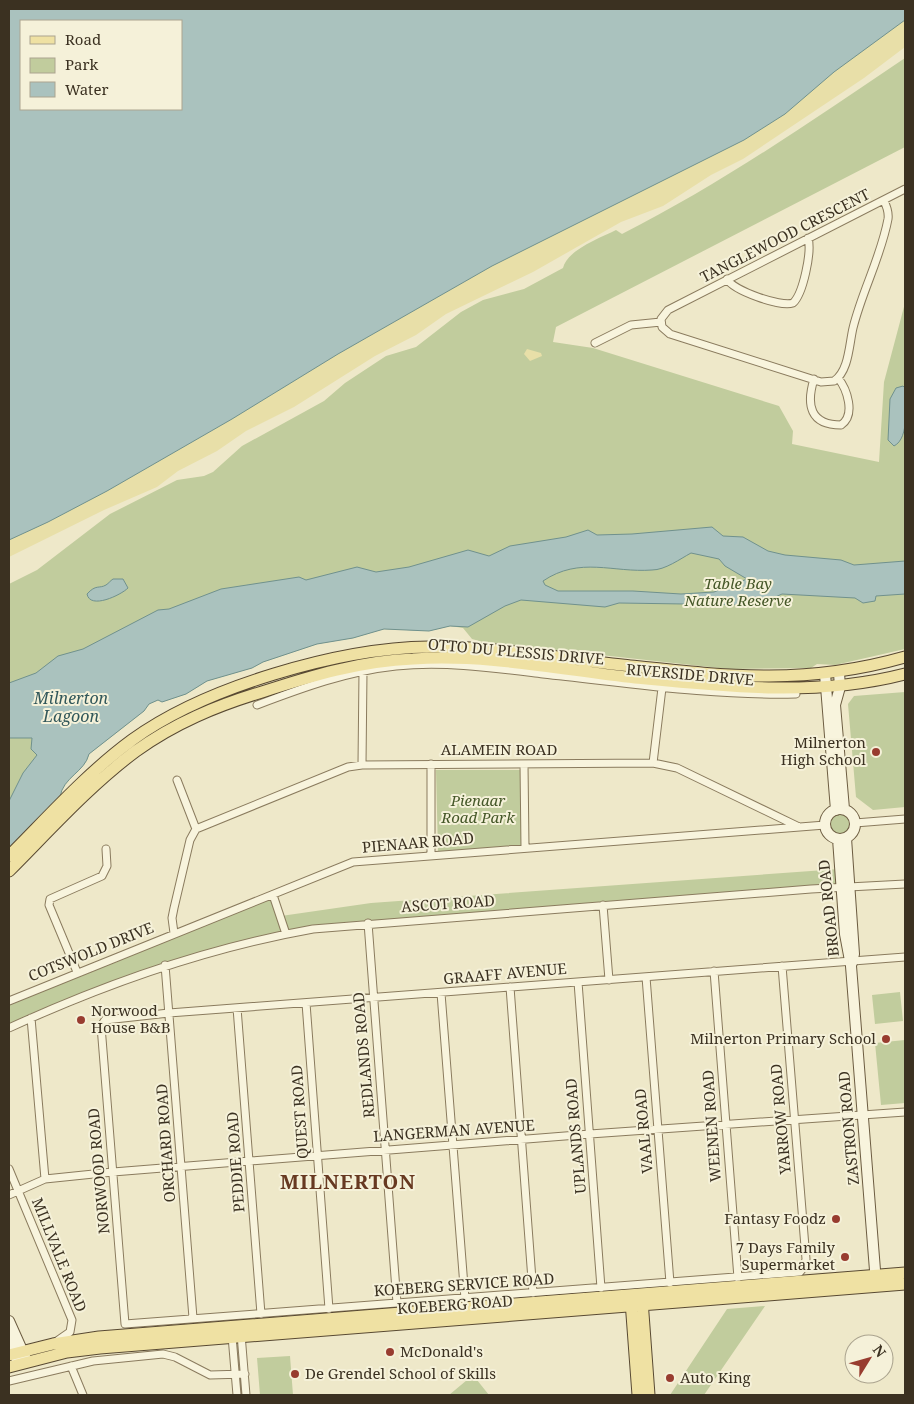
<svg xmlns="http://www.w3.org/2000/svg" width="914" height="1404" viewBox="0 0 914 1404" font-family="'Noto Serif',serif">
<rect width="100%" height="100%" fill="#eee8c9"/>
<path fill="#c1cc9d" d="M905,58V147L556,327L553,342L593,348L779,406L793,431L792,444L879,462L884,382L905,303V649L835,665L817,664L811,668L728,669L483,642L472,639L463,628L450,626L429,631L384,629L353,638L317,644L263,662L252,668L207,681L186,694L162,702L158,700L149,704L144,711L89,754C85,772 63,777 60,797L9,848V584L37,570L110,514L177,480L204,476L213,472L242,446L324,401L345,383L386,356L416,347L461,312L483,300L524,289L563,268C567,250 600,238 616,230L622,234C721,184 813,120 905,58Z
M905,692V807L873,810L856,797L848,704L854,696Z
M436,770H522L523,845L438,852Z
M829 824a11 11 0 1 1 22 0a11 11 0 1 1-22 0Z
M839,869L841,888L313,929L198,955L9,1028V1001L273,895L281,916L371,903Z
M900,992L903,1021L875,1024L872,995Z
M905,1040V1103L881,1105L875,1043Z
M765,1306L704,1395H670L727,1309Z
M290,1356L293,1395H260L257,1358Z
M473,1375L489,1395H449Z"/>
<path fill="#e8dfa8" d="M905,9V47L864,78L743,159L711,175L663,206L621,222L533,272L446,314L416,335L375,356L294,407L246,431L217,451L178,471L157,487L104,510L9,557V515Z
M527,349L541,353L542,356L530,361L524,354Z"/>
<path fill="#aac2be" stroke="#70918d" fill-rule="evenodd" d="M9,9H905V20L834,72L785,114L744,140L492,266L338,354L232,419L107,491L48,522L9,540ZM21,21H181V109H21Z
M903,386L905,388C905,403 910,438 894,446L888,440L890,399L896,388Z
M712,527L723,536L743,537L768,551L785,555L841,560L854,565L905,561V594L876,596L875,601L863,603L855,598L782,594L762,603L751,605L619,603L605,607L521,600L505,606L468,627L450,626L429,631L384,629L353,638L317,644L263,662L252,668L207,681L186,694L162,702L158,700L149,704L144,711L89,754C85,772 63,777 60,797L9,848V801L23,773L37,755L31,749L32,738H9V683L36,673L58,656L83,649L158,610L169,609L221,589L299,577L306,580L357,567L376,572L409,567L468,550L489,556L510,546L566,537L588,530L597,535L632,534ZM691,553L719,559L725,566L747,579L714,592L681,594L633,591H558L545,585L543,581C580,556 613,573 652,570C665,570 680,559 691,553Z
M113,579H123L128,588C121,595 90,610 87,594C96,584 99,589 106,585C109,583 110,581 113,579Z"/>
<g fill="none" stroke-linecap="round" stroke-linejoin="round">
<defs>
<path id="street" d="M884,201C887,207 889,212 888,219C881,257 862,291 853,328C849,345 849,371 834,381L821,382L670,334L662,327L661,319L668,310L905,189
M727,279C734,291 780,307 793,303C803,294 812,252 808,238
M595,343L631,325L661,322
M814,379C806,405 810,425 841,425C856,415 847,389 838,378
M257,705C302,688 348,671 396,666C445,661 494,668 543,674C628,683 711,696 796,694
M653,763L662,688
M431,764V855
M524,764L525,848
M362,765L363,672
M855,823L905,819
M196,829L348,767L362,765L653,763L677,768L797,826
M273,895L286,934
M603,905L609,980
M368,923L397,1303
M174,933L172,918L174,908L190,840L196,829L177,780
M165,965L193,1318
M782,966L806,1259L804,1267L800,1272L125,1324L101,1026L105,1020L169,1013L905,957
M714,971L738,1278
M77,972L49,905L50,899L102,876L107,866L106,849
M646,977L670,1283
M578,982L601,1288
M510,987L533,1293
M441,993L465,1299
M9,1001L353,862L825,825
M306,1003L329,1309
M237,1008L261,1314
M31,1018L45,1179
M9,1028C107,983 206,948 313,929L811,889L905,884
M9,1169L72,1320L70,1332L57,1341
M9,1195L45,1179L113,1172L590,1134L905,1112
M241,1334L246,1395
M232,1336L237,1395
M71,1366L83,1395
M9,1381L93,1361L163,1354L175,1357L210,1375L245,1374"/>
<path id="secondary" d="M839,673L840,687L835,705L844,809
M825,674L836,810
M825 824a15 15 0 1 1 30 0a15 15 0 1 1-30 0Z
M846,838L854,954L852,963
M838,839L845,934L851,966L876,1283
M9,1321L26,1359
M9,1337L18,1364"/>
<path id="primary" d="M9,856C48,817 87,773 132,740C205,687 339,648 429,647C493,646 558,658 622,665C725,676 803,686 905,657
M9,871C49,831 89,786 136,751C175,723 216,706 262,692C311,676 361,661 413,659C487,654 562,670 635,678C726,687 816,697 905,674
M642,1300L649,1395
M631,1301L638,1395
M9,1355L53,1344L99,1337L905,1273
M9,1367L67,1352L100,1348L905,1284"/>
</defs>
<use href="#street" stroke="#8a7b5e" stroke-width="9"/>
<use href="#secondary" stroke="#6c5c41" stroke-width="12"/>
<use href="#primary" stroke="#584932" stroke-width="13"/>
<use href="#street" stroke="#f8f4dd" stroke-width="7"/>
<use href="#secondary" stroke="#f8f4dd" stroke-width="10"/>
<use href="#primary" stroke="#efe1a3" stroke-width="11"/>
</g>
<g fill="#983c2f" stroke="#f5f1d9" stroke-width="2">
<circle cx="876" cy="752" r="5"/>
<circle cx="81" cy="1020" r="5"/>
<circle cx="886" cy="1039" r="5"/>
<circle cx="836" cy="1219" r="5"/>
<circle cx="845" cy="1257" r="5"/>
<circle cx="390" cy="1352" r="5"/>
<circle cx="295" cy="1374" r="5"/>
<circle cx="670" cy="1378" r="5"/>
</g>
<g text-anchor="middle" stroke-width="4" stroke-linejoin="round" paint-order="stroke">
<g font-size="15" fill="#3b3121" stroke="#f5f1d9">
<text transform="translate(785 236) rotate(-27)" y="5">TANGLEWOOD CRESCENT</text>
<text transform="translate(516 652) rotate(5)" y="5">OTTO DU PLESSIS DRIVE</text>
<text transform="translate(690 675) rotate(5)" y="5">RIVERSIDE DRIVE</text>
<text x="499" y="755">ALAMEIN ROAD</text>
<text transform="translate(418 843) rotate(-5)" y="5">PIENAAR ROAD</text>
<text transform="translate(448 904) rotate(-4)" y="5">ASCOT ROAD</text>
<text transform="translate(829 908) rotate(-96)" y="5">BROAD ROAD</text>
<text transform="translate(91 952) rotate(-22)" y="5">COTSWOLD DRIVE</text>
<text transform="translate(505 974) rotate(-5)" y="5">GRAAFF AVENUE</text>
<text transform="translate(364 1055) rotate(-95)" y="5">REDLANDS ROAD</text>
<text transform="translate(300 1112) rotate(-94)" y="5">QUEST ROAD</text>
<text transform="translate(781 1119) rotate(-95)" y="5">YARROW ROAD</text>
<text transform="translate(712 1126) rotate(-94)" y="5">WEENEN ROAD</text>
<text transform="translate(849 1128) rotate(-95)" y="5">ZASTRON ROAD</text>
<text transform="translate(454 1131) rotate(-4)" y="5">LANGERMAN AVENUE</text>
<text transform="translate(644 1131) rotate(-95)" y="5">VAAL ROAD</text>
<text transform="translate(576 1136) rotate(-95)" y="5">UPLANDS ROAD</text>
<text transform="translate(166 1143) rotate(-94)" y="5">ORCHARD ROAD</text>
<text transform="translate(236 1162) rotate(-94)" y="5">PEDDIE ROAD</text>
<text transform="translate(99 1171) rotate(-95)" y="5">NORWOOD ROAD</text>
<text transform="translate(59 1255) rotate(68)" y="5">MILLVALE ROAD</text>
<text transform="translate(464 1285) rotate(-4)" y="5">KOEBERG SERVICE ROAD</text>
<text transform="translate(455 1305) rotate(-4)" y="5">KOEBERG ROAD</text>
</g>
<g font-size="15" font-style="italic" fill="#455728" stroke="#f5f1d9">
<text x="738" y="589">Table Bay<tspan x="738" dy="17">Nature Reserve</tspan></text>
<text x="478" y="806">Pienaar<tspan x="478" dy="17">Road Park</tspan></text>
</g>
<g font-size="15" fill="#3b3121" stroke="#f5f1d9" text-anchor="end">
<text x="866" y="748">Milnerton<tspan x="866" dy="17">High School</tspan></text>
<text x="91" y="1016" text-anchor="start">Norwood<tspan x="91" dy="17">House B&amp;B</tspan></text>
<text x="876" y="1044">Milnerton Primary School</text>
<text x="826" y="1224">Fantasy Foodz</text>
<text x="835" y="1253">7 Days Family<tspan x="835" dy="17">Supermarket</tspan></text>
<text x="400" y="1357" text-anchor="start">McDonald's</text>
<text x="305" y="1379" text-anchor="start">De Grendel School of Skills</text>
<text x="680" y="1383" text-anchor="start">Auto King</text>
</g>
<g font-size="16" font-style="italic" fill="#31575a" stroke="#f5f1d9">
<text x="71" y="704">Milnerton<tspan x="71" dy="18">Lagoon</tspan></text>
</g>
<g font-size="20" font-weight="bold" letter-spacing="1" fill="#673921" stroke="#f5f1d9">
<text x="348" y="1189">MILNERTON</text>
</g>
</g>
<rect width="914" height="1404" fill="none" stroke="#3b3121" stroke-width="20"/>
<rect x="20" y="20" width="162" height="90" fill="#f5f1d9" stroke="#aba48f"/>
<rect x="30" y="36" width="25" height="8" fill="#efe1a3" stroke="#aba48f"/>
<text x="65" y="45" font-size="15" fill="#3b3121">Road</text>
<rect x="30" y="58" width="25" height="15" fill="#c1cc9d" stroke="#aba48f"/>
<text x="65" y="70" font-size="15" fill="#3b3121">Park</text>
<rect x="30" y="82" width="25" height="15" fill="#aac2be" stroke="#aba48f"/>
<text x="65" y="95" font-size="15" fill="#3b3121">Water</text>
<g transform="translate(869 1359) rotate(53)"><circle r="24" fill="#f5f1d9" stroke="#aba48f"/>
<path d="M0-4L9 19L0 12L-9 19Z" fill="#983c2f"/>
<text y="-8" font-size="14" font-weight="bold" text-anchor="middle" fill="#3b3121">N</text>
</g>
</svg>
